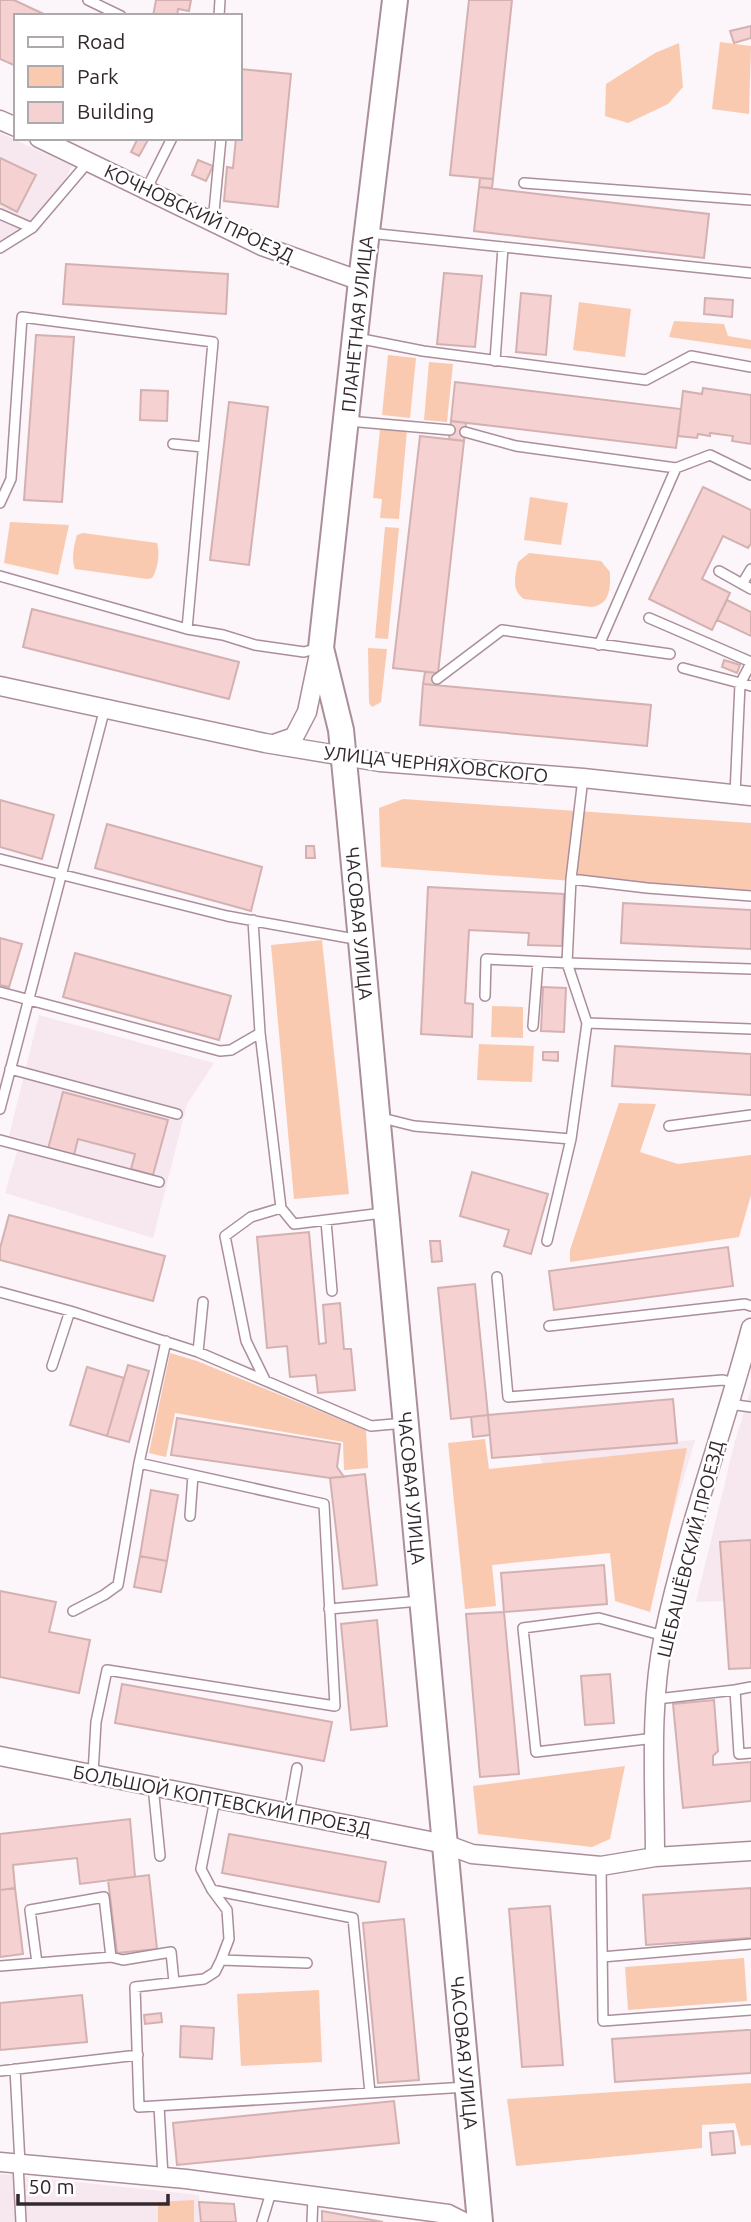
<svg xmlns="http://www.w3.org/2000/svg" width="751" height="2222" viewBox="0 0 751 2222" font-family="Ubuntu,sans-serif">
<rect width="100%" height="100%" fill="#fcf5f9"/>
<path fill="#f7e7ef" d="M0,133L72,166L40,230L0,252Z
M39,1015L214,1063L187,1104L153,1238L5,1193L21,1138L9,1136Z
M751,1389V1540L721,1543L723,1601L696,1602L735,1441Z
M695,1440L670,1524L556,1505L539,1454Z
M0,2174L199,2195L201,2222H0Z"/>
<path fill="#facab0" d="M720,42L751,46L749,114L712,109Z
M679,43L683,87L668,104L628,123L605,116L606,84L655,53Z
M579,302L631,309L625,357L573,350Z
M674,321L724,324L728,336L751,340V349L669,337Z
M388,355L416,358L410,418L382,415Z
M429,362L453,364L447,422L424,420Z
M380,429L407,430L399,519L380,518L382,499L373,498Z
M530,497L568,503L561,545L524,540Z
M10,522L69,525L58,575L4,563Z
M385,527L399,528L388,639L375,638Z
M83,533L157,543C160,553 158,569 152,578L147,579L75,569C71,559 74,545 77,535Z
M529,553L601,561L610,572C610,588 611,604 592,607L524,599C511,590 515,576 518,562Z
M368,648L387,649L381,702L372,707L369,703Z
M403,799L751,823V894L381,867L379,808Z
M322,940L349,1194L294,1199L271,945Z
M492,1006L523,1007V1038L491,1037Z
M479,1044L534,1046L532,1082L477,1080Z
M619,1103L656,1104L640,1152L678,1164L751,1155V1195L739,1237L570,1262V1250Z
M170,1353L197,1361L366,1430L368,1468L344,1470L343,1442L175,1413L166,1457L149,1453Z
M485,1439L489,1469L687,1448L650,1612L615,1601L610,1553L492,1565L496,1606L465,1609L448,1443Z
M625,1766L610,1839L592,1847L478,1834L473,1786Z
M744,1958L747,2001L628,2010L625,1967Z
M319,1990L322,2062L241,2066L237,1994Z
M751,2083V2145L741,2146L735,2123L702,2125V2148L516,2166L507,2099Z
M194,2200V2222H158V2202Z"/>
<path fill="#f5d1d1" stroke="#d4b1b1" stroke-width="2" d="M0,0H14L48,16H16V66L0,59Z
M156,0H191L189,11L178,9L177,16H153Z
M469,0H512L493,179L450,175Z
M751,26V38L734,43L730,31Z
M240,69L291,74L278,207L224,201L227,167L233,168L236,138H240Z
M138,138L148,140L139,156L131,152Z
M0,158L36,175L17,212L0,203Z
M198,160L213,166L206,181L192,175Z
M480,178L493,179L492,188L479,187Z
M479,187L709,214L704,258L474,231Z
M66,264L228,274L226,314L63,304Z
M444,273L482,276L475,347L437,344Z
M521,293L551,296L546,355L516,352Z
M705,298L733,300L732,317L704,314Z
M36,335L74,337L62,502L24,500Z
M455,382L681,409L676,448L451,421Z
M703,388L751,395V444L732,441L733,436L710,433V436L698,434L697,438L678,436L683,391L702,394Z
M141,390L168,391L167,421L140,420Z
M229,402L268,407L249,565L210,560Z
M451,421L466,423L464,441L449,439Z
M420,436L464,441L438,673L393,668Z
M703,487L751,510V543L748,548L723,536L702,579L730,593L712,630L649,599Z
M727,600L751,612V636L717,620Z
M32,609L239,662L229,699L23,647Z
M724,660L740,665L737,673L722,667Z
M425,672L438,673L437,685L423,684Z
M423,684L651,705L647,746L420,725Z
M0,800L54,815L42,859L0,847Z
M107,824L262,867L251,911L95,868Z
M306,846H314L315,858H306Z
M428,887L564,894L562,946L528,945L529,933L469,930L465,1003L473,1004L472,1037L421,1034Z
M623,903L751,910V949L621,943Z
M0,938L22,944L9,987L0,985Z
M75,953L231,996L219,1040L63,997Z
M543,987L566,988L564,1032L541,1031Z
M615,1046L751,1054V1095L612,1086Z
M543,1052H558V1061L543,1060Z
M63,1092L168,1120L153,1175L131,1169L135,1154L78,1139L74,1155L48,1149Z
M472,1172L548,1194L531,1254L504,1246L509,1230L460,1216Z
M9,1215L165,1256L153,1301L0,1260V1248Z
M309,1232L319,1344L326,1343L323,1305L340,1303L344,1349H351L355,1390L318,1393L316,1375L290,1377L287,1346L267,1348L257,1237Z
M430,1241H440L442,1261L432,1262Z
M728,1247L733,1286L554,1310L549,1271Z
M475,1284L488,1415L451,1419L438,1288Z
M128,1365L149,1371L129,1442L107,1436Z
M87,1367L124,1378L107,1436L70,1425Z
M673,1399L677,1443L492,1458L488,1415Z
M488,1415L490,1435L473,1437L471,1417Z
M177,1418L340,1444L337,1467L344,1477L330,1478L171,1455Z
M365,1474L377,1585L343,1589L330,1478Z
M151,1490L178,1495L167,1561L140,1556Z
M751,1540V1668L729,1669L720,1542Z
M140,1556L167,1561L161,1592L134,1587Z
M604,1565L607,1604L504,1612L501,1573Z
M0,1591L56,1602L49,1632L90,1640L79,1693L0,1677Z
M504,1612L519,1774L480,1777L466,1614Z
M377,1620L387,1726L351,1730L341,1624Z
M610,1674L614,1723L585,1725L581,1676Z
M122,1684L332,1722L324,1761L115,1723Z
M714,1700L718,1751L713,1756V1765L751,1762V1801L683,1808L673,1704Z
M130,1819L135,1877L80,1884L77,1858L13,1865L15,1888L0,1890V1834Z
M229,1834L386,1862L379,1902L222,1873Z
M149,1875L157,1949L117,1953L108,1880Z
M15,1888L23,1954L0,1957V1890Z
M751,1888V1938L646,1945L643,1895Z
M550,1906L563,2065L522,2067L509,1909Z
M404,1919L419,2080L378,2083L363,1923Z
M82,1995L87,2042L0,2050V2003Z
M161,2013L162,2022L145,2024L144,2015Z
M181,2026L214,2028L212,2059L180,2057Z
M747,2030H751V2073L615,2082L612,2039Z
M394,2101L399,2143L177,2165L173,2123Z
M733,2131L735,2153L712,2155L710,2133Z
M199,2202L234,2204L236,2222H201Z
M322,2211L383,2222H322Z"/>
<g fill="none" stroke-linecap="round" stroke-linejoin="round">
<defs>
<path id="lane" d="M88,0L121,16
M219,16L220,0
M524,183L751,200
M146,190L172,138
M0,214L32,228
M213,222L221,138
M369,233L751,273
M0,248L32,228L89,161
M357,338L423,351L646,380L691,356L751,367
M495,361L503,247
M348,421L450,430
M465,432L516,446L676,468L710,455L751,475
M173,444L203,447
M0,503L11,479L22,317L213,342L187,629
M719,571L751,589
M0,576L187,629L223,635L255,645L304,652L319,648
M742,584L751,569
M649,618L751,662
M599,645L676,468
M683,668L751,686
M437,679L502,630L670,654
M583,778L571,879L567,963L751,969
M735,794L740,684L751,663
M0,859L227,916L360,940
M571,879L647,888L751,896
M253,920L260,1033L281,1208
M0,992L220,1051L231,1050L260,1033
M485,996L486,959L567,963L587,1023L571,1139L547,1241
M587,1023L751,1029
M533,1026L538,962
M10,1069L177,1114
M0,1109L105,708
M378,1117L414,1126L571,1139
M669,1126L751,1115
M0,1140L159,1182
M326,1221L332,1291
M497,1277L508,1397L723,1380L735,1383
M0,1292L70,1311L198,1352L371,1426L405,1423
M549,1326L745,1304L751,1306
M198,1352L203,1302
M52,1366L70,1311
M265,1380L246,1341L225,1236L251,1217L281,1208L294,1224L383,1213
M729,1404L751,1407
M190,1516L193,1475
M329,1609L420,1601
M73,1611L104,1595L118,1585L139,1463L166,1341
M735,1690L751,1687
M657,1699L735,1690L739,1754L751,1753
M655,1738L536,1752L523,1628L599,1618L664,1636
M93,1774L96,1722L107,1670L335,1706L324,1504L139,1463
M153,1786L160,1856
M215,1799L201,1869L212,1890L227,1910L229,1939L221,1960L215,1972L204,1979L135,1987L139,2107L467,2087
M289,1813L297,1768
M601,1866L603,2021L751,2010
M212,1890L353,1918L370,2093
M602,1957L751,1944
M221,1960L307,1963
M37,1963L30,1910L104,1897L111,1957
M0,1966L111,1957L123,1960L171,1952L174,1982
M15,2069L20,2164
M0,2071L138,2055
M159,2106L163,2177
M18,2164L21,2222
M262,2222L272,2189
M312,2222L313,2196"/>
<path id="street" d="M0,120L16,127
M39,138L262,246L361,281
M0,686L265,743L380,762L583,778L751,796
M274,744L294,737L307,712L319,654
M0,1756L445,1844L472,1854L601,1866L655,1857L751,1851
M655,1857C655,1784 649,1706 664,1635C686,1531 724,1430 751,1328
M0,2162L186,2179L448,2214L464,2222"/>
<g id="secondary">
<path id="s1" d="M395,0L361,281L321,648L341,730L349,812L480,2222"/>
</g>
</defs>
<use href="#lane" stroke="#ab8e9c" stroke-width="12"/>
<use href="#street" stroke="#ab8e9c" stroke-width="21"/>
<use href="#secondary" stroke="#ab8e9c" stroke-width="28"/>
<use href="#lane" stroke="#fff" stroke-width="9"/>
<use href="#street" stroke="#fff" stroke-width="18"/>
<use href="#secondary" stroke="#fff" stroke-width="24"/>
</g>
<g text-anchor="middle" stroke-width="5" stroke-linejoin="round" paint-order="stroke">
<g font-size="19" fill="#34282f" stroke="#fff">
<text transform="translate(199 213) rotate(25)" y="7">КОЧНОВСКИЙ ПРОЕЗД</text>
<text transform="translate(357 324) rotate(-84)" y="7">ПЛАНЕТНАЯ УЛИЦА</text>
<text transform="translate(436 764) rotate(6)" y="7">УЛИЦА ЧЕРНЯХОВСКОГО</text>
<text dy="7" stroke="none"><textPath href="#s1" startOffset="931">ЧАСОВАЯ УЛИЦА</textPath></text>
<text dy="7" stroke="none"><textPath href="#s1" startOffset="1498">ЧАСОВАЯ УЛИЦА</textPath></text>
<text transform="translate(690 1549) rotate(-76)" y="7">ШЕБАШЁВСКИЙ ПРОЕЗД</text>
<text transform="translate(222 1800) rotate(11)" y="7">БОЛЬШОЙ КОПТЕВСКИЙ ПРОЕЗД</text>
<text dy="7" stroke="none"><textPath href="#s1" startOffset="2065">ЧАСОВАЯ УЛИЦА</textPath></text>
</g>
</g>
<rect x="14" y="14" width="228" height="126" fill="#ffffff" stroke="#aea9ac" stroke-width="2"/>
<rect x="28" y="37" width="35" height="10" fill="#ffffff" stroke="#aea9ac" stroke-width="2"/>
<text x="77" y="49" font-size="21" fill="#34282f">Road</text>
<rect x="28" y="66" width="35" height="21" fill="#facab0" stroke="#aea9ac" stroke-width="2"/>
<text x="77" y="84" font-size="21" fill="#34282f">Park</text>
<rect x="28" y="102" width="35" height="21" fill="#f5d1d1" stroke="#aea9ac" stroke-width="2"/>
<text x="77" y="119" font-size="21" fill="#34282f">Building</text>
<path d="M18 2194v10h150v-10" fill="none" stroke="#34282f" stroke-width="3.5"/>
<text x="28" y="2194" font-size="21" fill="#34282f" stroke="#ffffff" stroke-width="5" paint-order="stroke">50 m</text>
</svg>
